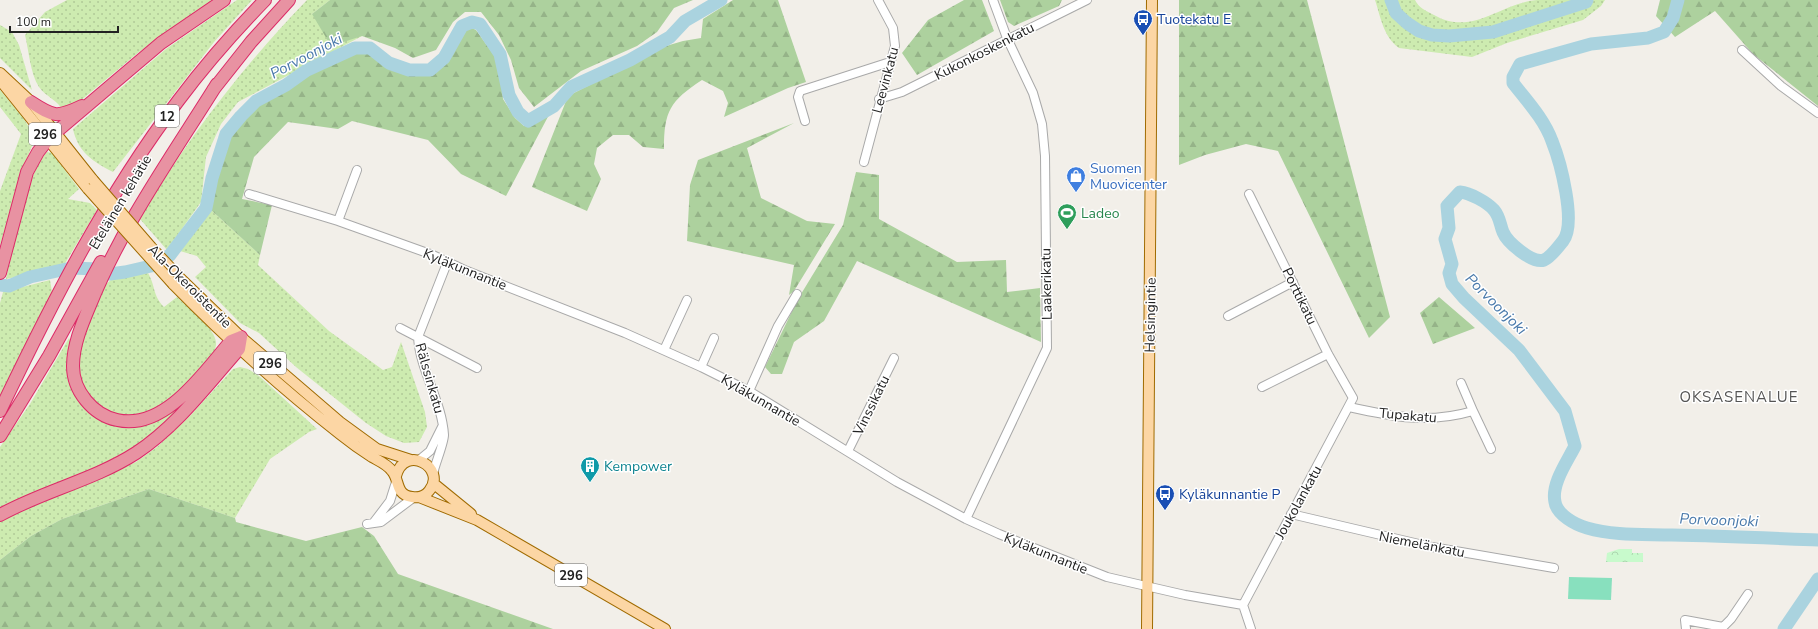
<svg xmlns="http://www.w3.org/2000/svg" width="1818" height="629" viewBox="0 0 1818 629" font-family="'Nunito Sans',sans-serif">
<defs>
<pattern id="grass-dots" width="8" height="8" patternUnits="userSpaceOnUse"><rect width="8" height="8" fill="#cdebb0"/><path d="M2 2h.1M6 6h.1" fill="none" stroke="#b0c997" stroke-width="1.8" stroke-linecap="round"/></pattern>
<pattern id="forest-firs" width="22" height="20" patternUnits="userSpaceOnUse"><rect width="22" height="20" fill="#add19e"/><path d="M5 1l3.5 6h-7zM16 11l3.5 6h-7z" fill="#95b388"/></pattern>
<pattern id="park-crowns" width="20" height="18" patternUnits="userSpaceOnUse"><rect width="20" height="18" fill="#c8facc"/><path d="M2 6a3 3 0 1 1 6 0M12 15a3 3 0 1 1 6 0" fill="none" stroke="#acd6af"/></pattern>
</defs>
<rect width="100%" height="100%" fill="#f2efe9"/>
<path fill="url(#grass-dots)" d="M67,0H216L139,52L79,102L63,111C58,100 46,97 39,87C30,73 29,51 25,35L45,12Z
M237,0H252L214,42L113,172C92,161 78,152 73,129L166,49Z
M307,0H330L312,14L362,36L238,102L221,124L206,157L201,202L167,250L140,219C186,140 243,66 307,0Z
M1375,0H1415C1419,8 1426,11 1434,15C1473,37 1500,3 1537,0C1559,0 1582,0 1605,0L1601,6L1583,20L1507,43L1472,57L1399,48C1383,36 1381,18 1375,0Z
M0,25L12,32L19,45L32,90L0,58Z
M0,90L24,119L31,131L33,143L25,164L0,245V191L21,134L0,107Z
M47,152L52,153L79,189L68,199L90,203L97,210L64,265L36,270L16,277L6,279C14,247 26,172 47,152Z
M210,209L260,255L258,265L329,331L383,370L392,367L401,342L425,412L427,427L419,442L404,443L386,436L366,423L296,367L259,333L240,323L195,277L206,267L197,256L180,251Z
M148,273C156,287 152,294 164,307L177,297C187,307 215,328 216,342C217,354 203,366 195,374C187,383 180,393 171,401C146,421 107,423 88,395C82,386 76,375 77,364C78,339 96,308 105,285L112,279Z
M50,280L52,292L0,400V303L3,292Z
M69,338L71,342L70,379L119,425L139,427L156,421L218,368C192,396 166,430 133,449C91,474 43,487 0,510V447L30,404Z
M240,367L248,369L259,376L317,429L309,432L270,459L235,518L149,489L62,519L31,536L0,560V522L27,507L136,462L157,447L190,416L233,369Z"/>
<path fill="url(#forest-firs)" d="M330,0H693L674,8L657,32L637,46L581,71L534,107L519,88L511,60L499,35L481,12H465L453,22L436,50L413,58L395,48L362,36L331,46L312,14Z
M733,0H778L806,82L788,88L724,117L728,103L723,91L702,80C670,101 664,111 664,149L643,147L629,135H613L597,148L594,164L601,179L587,211L532,187L568,96L666,46L683,41L701,38L703,19Z
M964,0H982L994,31L917,75L902,53L928,20Z
M1000,0H1062L1059,6L1014,26L1008,22Z
M1179,0H1307L1390,317L1369,338L1278,151L1246,144L1205,155L1179,165Z
M1660,0H1818V106L1753,54L1715,11L1675,37L1656,16Z
M472,28L476,30L496,58L501,73L503,99L515,118L524,126L531,124L551,111L506,196L461,174L428,140L352,121L338,129L288,122L254,157L242,199L272,205L260,255L210,209L217,178L232,132L260,105L288,89L309,73L355,53L369,54L387,66L408,73L430,75L449,60L466,29Z
M794,123L747,148L761,198L807,221L835,224L794,291L789,295L794,265L687,241L690,185L698,160Z
M856,172L879,175V219L957,262L1006,260L1007,292L1040,288L1041,342L857,261L824,321L794,342L782,374H771L765,367L798,299L843,225Z
M1439,297L1475,328L1433,344L1420,313Z
M149,489L235,518L236,522L306,541L362,527L374,536L398,574L553,629H0V560L31,536L62,519Z"/>
<path fill="url(#park-crowns)" d="M1619,549H1632V553H1643V562H1606L1607,553Z"/>
<path fill="#88e0be" d="M1569,577L1612,578L1611,600L1568,599Z"/>
<g fill="none" stroke-linecap="round" stroke-linejoin="round">
<path stroke="#aad3df" stroke-width="13" d="M1391,0L1396,13L1407,23L1419,31L1432,35L1449,36L1493,32L1586,2L1587,0
M1678,0L1673,18L1664,32L1648,38L1591,44L1520,64L1513,77V83C1527,101 1544,119 1552,141C1560,161 1577,223 1563,241C1558,247 1551,257 1544,260C1532,264 1507,242 1503,232C1500,225 1500,217 1494,210C1487,202 1470,193 1460,192L1447,206L1449,228L1445,239L1452,264L1449,273L1452,284L1464,298L1519,350L1565,411L1575,446C1567,462 1551,484 1555,502C1557,515 1576,525 1587,528C1614,536 1645,534 1672,535C1721,536 1769,538 1818,540
M0,285L9,286L30,277L71,268L98,269L110,274L125,272L151,266L170,255L206,208L212,178L226,134L241,116L256,101L286,85L307,70L355,48H370L389,63L409,70H430L444,58L462,26L472,22L480,24L500,54L509,95L518,112L528,121L554,106L571,87L630,60L670,37L685,21L721,0
M1784,629L1818,579"/>
<defs>
<path id="minor" d="M1742,50L1781,86L1818,113
M879,99L902,92L1087,0
M805,121L798,97L800,91L890,62
M864,162L895,46L893,28L878,0
M249,194L338,221L433,255L467,271L625,333L701,367L749,391L897,482L966,519L999,534L1107,577L1185,595L1243,605
M338,221L357,170
M1228,316L1293,282
M400,328L477,368
M664,350L687,300
M701,367L714,338
M1461,383L1473,411
M1262,387L1328,354
M749,391L778,326L797,294
M1349,407C1394,417 1428,424 1473,411L1491,449
M848,451L894,358
M419,460L430,451L442,427
M433,474C435,464 444,443 444,435C442,401 420,371 418,337L447,263
M1291,514L1432,547L1554,568
M966,519L1047,348L1045,156L1042,124L1033,93L1007,38L993,0
M374,522L390,501L396,482
M367,524L381,522L413,498
M1243,605L1353,398L1328,354L1249,194
M1243,605L1251,629
M1686,629L1685,620L1723,627L1731,619L1748,594"/>
<path id="major" d="M0,73L31,102L93,180
M0,80L88,189
M151,247L179,277L241,337L340,422L377,449L411,460
M173,284C225,337 281,388 340,434C350,442 361,450 372,457C379,461 387,464 392,471C400,480 395,495 412,497C418,498 425,496 429,491C448,468 405,443 396,476
M433,483L471,514
M419,497L477,520L665,629
M1147,629L1152,0"/>
<path id="highway" d="M217,84C172,156 122,226 90,305C82,324 73,345 73,366C73,391 93,415 117,420C165,431 204,372 231,341L241,337
M213,90L251,42L289,0
M31,102C54,117 57,118 82,106
M0,273L27,172L38,152L49,138L161,43L224,0
M0,411C51,304 106,196 178,101C205,65 234,32 265,0
M0,436L49,356L101,262
M0,515C43,491 94,480 136,453C177,426 207,385 239,349L241,337"/>
</defs>
<use href="#minor" stroke="#a9a9a9" stroke-width="10"/>
<use href="#major" stroke="#a06b00" stroke-width="12"/>
<use href="#highway" stroke="#dc2a67" stroke-width="14"/>
<use href="#minor" stroke="#fff" stroke-width="8"/>
<use href="#major" stroke="#fcd6a4" stroke-width="10"/>
<use href="#highway" stroke="#e892a2" stroke-width="12"/>
<defs>
<path id="major-bridge" d="M93,180L151,247
M88,189L173,284"/>
</defs>
<use href="#major-bridge" stroke="#a06b00" stroke-width="12" stroke-linecap="butt"/>
<use href="#major-bridge" stroke="#fcd6a4" stroke-width="10"/>
</g>
<defs>
<symbol id="bus-pin" viewBox="-11 -11 22 30"><path d="M0 17L-7.5 6A9.5 9.5 0 1 1 7.5 6Z" fill="#1a4fb4" stroke="#fff"/><path d="M-5-6H5V4H4V6H2V4H-2V6H-4V4H-5ZM-3.5-4V0h7V-4ZM-3.5 1.2v1.5H-2V1.2ZM2 1.2v1.5H3.5V1.2Z" fill="#fff"/></symbol>
<symbol id="shop-pin" viewBox="-11 -11 22 30"><path d="M0 17L-7.5 6A9.5 9.5 0 1 1 7.5 6Z" fill="#3f7fe0" stroke="#fff"/><path d="M-5-2.5h2.3a2.7 3.5 0 0 1 5.4 0H5L5.5 6h-11ZM-1.5-2.5h3a1.5 2.3 0 0 0-3 0Z" fill="#fff"/></symbol>
<symbol id="stadium-pin" viewBox="-11 -11 22 30"><path d="M0 17L-7.5 6A9.5 9.5 0 1 1 7.5 6Z" fill="#2e9e5b" stroke="#fff"/><path d="M0-5a6.5 5 0 1 0 0 10a6.5 5 0 1 0 0-10ZM-3.5-1.8h7v3.6h-7Z" fill="#fff"/></symbol>
<symbol id="building-pin" viewBox="-11 -11 22 30"><path d="M0 17L-7.5 6A9.5 9.5 0 1 1 7.5 6Z" fill="#0f9aa8" stroke="#fff"/><path d="M-4-6H4V6H1V3H-1V6H-4ZM-2.5-4.3h1.7v1.8h-1.7ZM.8-4.3h1.7v1.8H.8ZM-2.5-1h1.7V.8h-1.7ZM.8-1h1.7V.8H.8Z" fill="#fff"/></symbol>
</defs>
<g fill-rule="evenodd">
<use href="#bus-pin" x="1132" y="8" width="22" height="30"/>
<use href="#shop-pin" x="1065" y="165" width="22" height="30"/>
<use href="#stadium-pin" x="1056" y="202" width="22" height="30"/>
<use href="#building-pin" x="579" y="455" width="22" height="30"/>
<use href="#bus-pin" x="1154" y="483" width="22" height="30"/>
</g>
<g text-anchor="middle" stroke-width="3" stroke-linejoin="round" paint-order="stroke">
<g fill="#fff" stroke="#646464" stroke-width="1">
<rect x="155" y="105" width="24" height="22" rx="3"/>
<rect x="29" y="123" width="32" height="22" rx="3"/>
<rect x="254" y="352" width="32" height="22" rx="3"/>
<rect x="555" y="564" width="32" height="22" rx="3"/>
</g>
<g font-size="13" font-weight="bold" fill="#222">
<text x="167" y="121">12</text>
<text x="45" y="139">296</text>
<text x="270" y="368">296</text>
<text x="571" y="580">296</text>
</g>
<g font-size="14" fill="#164399" stroke="#fff" text-anchor="start">
<text x="1157" y="24">Tuotekatu E</text>
<text x="1179" y="499">Kyläkunnantie P</text>
</g>
<g font-size="14" fill="#222" stroke="#fff">
<text transform="translate(984 51) rotate(-27)" y="5">Kukonkoskenkatu</text>
<text transform="translate(885 80) rotate(-75)" y="5">Leevinkatu</text>
<text transform="translate(120 202) rotate(-59)" y="5">Eteläinen kehätie</text>
<text transform="translate(465 269) rotate(22)" y="5">Kyläkunnantie</text>
<text transform="translate(1046 284) rotate(-91)" y="5">Laakerikatu</text>
<text transform="translate(190 286) rotate(45)" y="5">Ala-Okeroistentie</text>
<text transform="translate(1300 296) rotate(64)" y="5">Porttikatu</text>
<text transform="translate(1150 315) rotate(-89)" y="5">Helsingintie</text>
<text transform="translate(430 378) rotate(74)" y="5">Rälssinkatu</text>
<text transform="translate(761 400) rotate(30)" y="5">Kyläkunnantie</text>
<text transform="translate(871 405) rotate(-64)" y="5">Vinssikatu</text>
<text transform="translate(1408 415) rotate(5)" y="5">Tupakatu</text>
<text transform="translate(1298 502) rotate(-61)" y="5">Joukolankatu</text>
<text transform="translate(1422 544) rotate(11)" y="5">Niemelänkatu</text>
<text transform="translate(1046 553) rotate(22)" y="5">Kyläkunnantie</text>
</g>
<g font-size="14" fill="#366cbe" stroke="#fff" text-anchor="start">
<text x="1090" y="173">Suomen<tspan x="1090" dy="16">Muovicenter</tspan></text>
</g>
<g font-size="14" fill="#27864d" stroke="#fff" text-anchor="start">
<text x="1081" y="218">Ladeo</text>
</g>
<g font-size="14" fill="#0d838f" stroke="#fff" text-anchor="start">
<text x="604" y="471">Kempower</text>
</g>
<g font-size="15" font-style="italic" fill="#4a7aab" stroke="#fff">
<text transform="translate(306 56) rotate(-28)" y="5">Porvoonjoki</text>
<text transform="translate(1496 304) rotate(45)" y="5">Porvoonjoki</text>
<text transform="translate(1719 520) rotate(2)" y="5">Porvoonjoki</text>
</g>
<g font-size="15" letter-spacing="1" fill="#555" stroke="#fff">
<text x="1739" y="402">OKSASENALUE</text>
</g>
</g>
<path d="M10 26v6h108v-6" fill="none" stroke="#222222" stroke-width="2"/>
<text x="16" y="26" font-size="12" fill="#222222" stroke="#ffffff" stroke-width="3" paint-order="stroke">100 m</text>
</svg>
